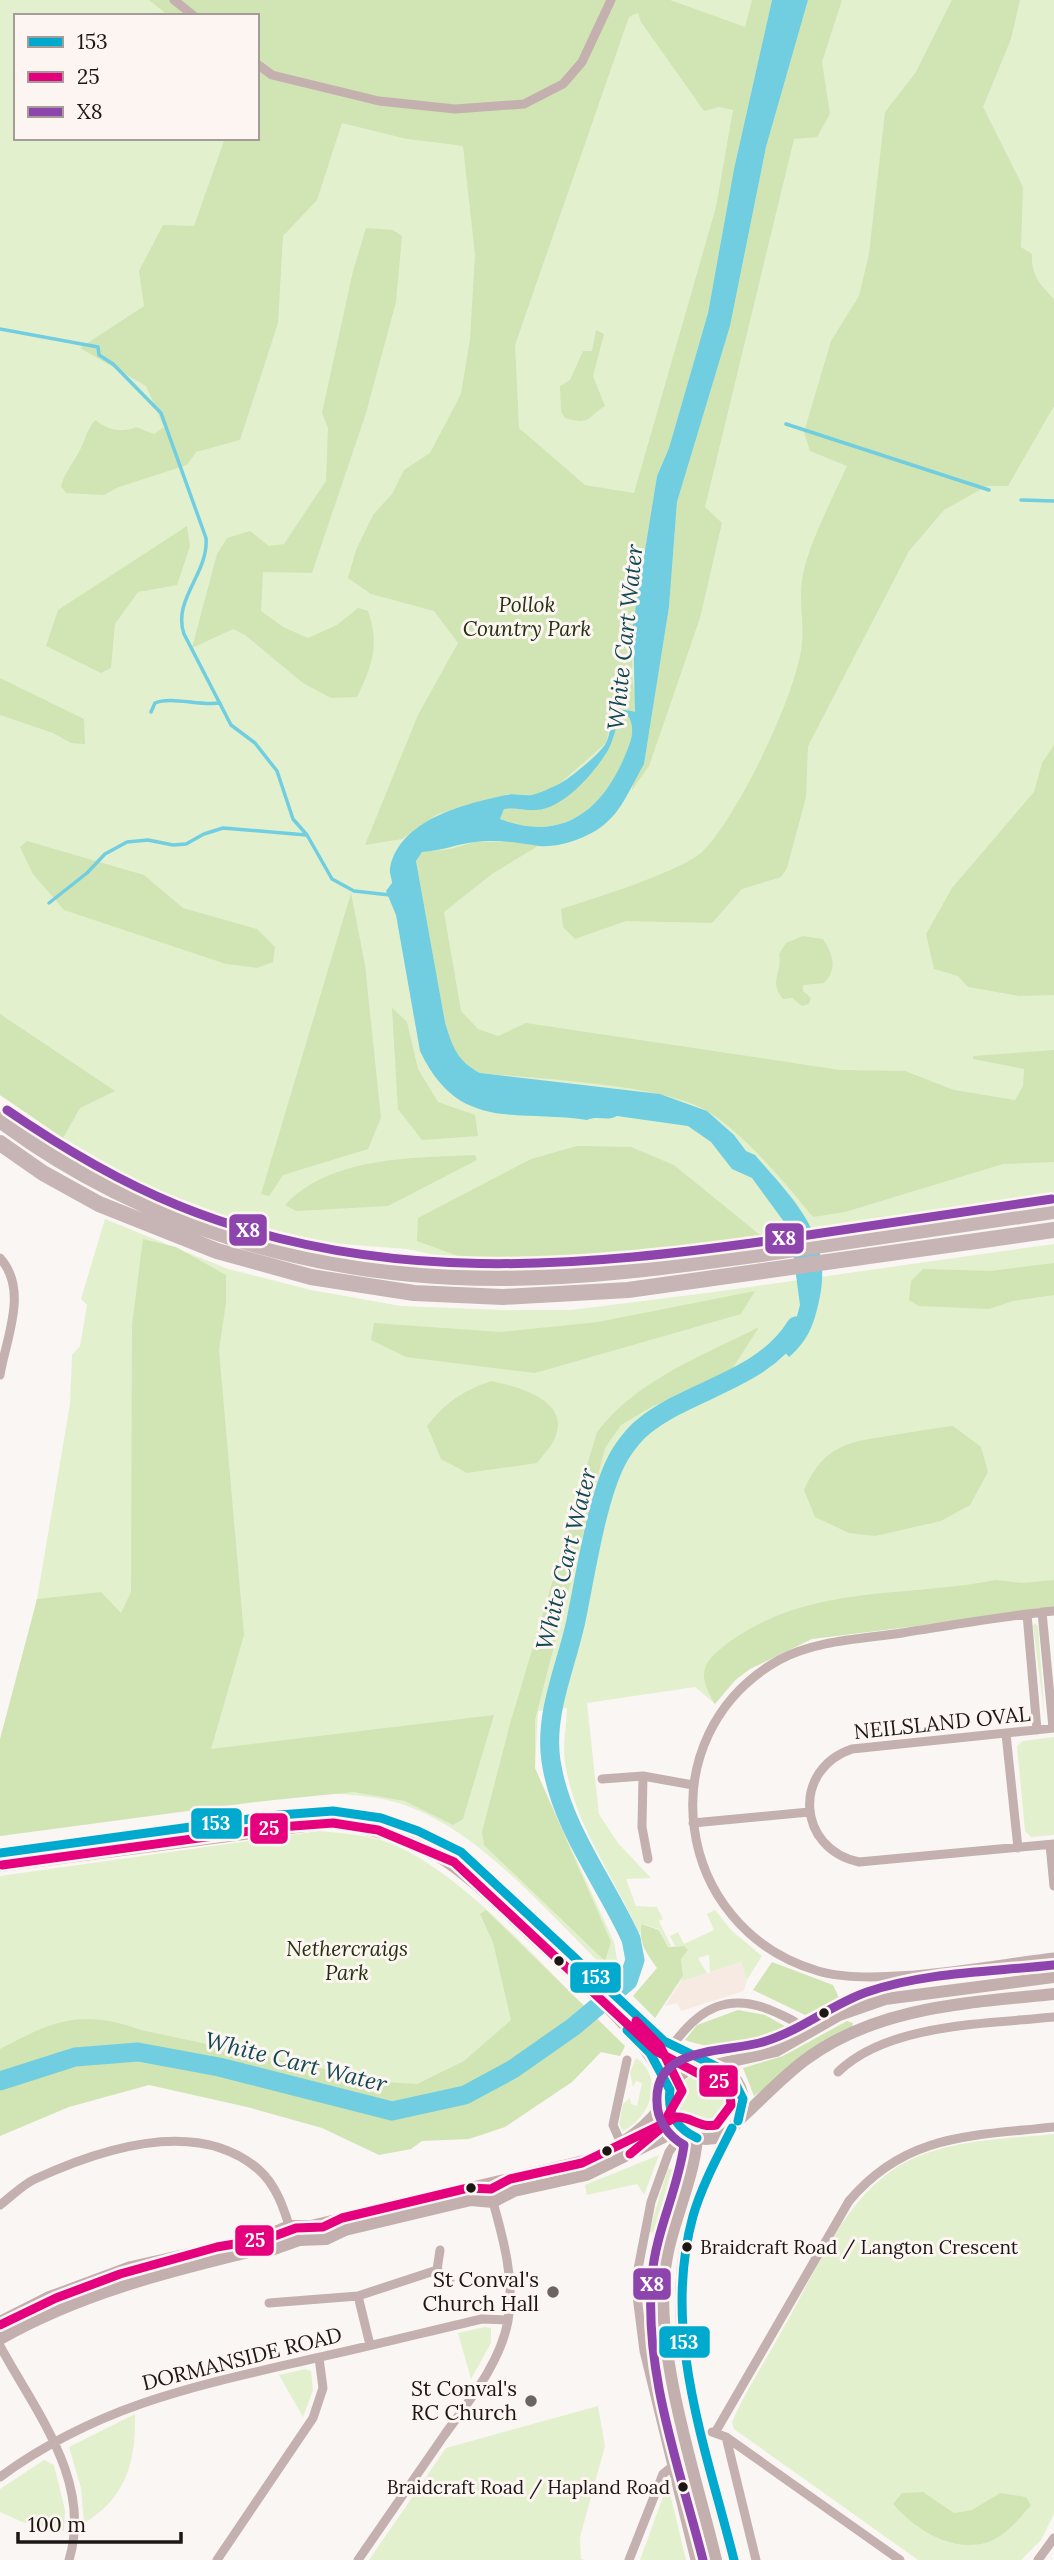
<svg xmlns="http://www.w3.org/2000/svg" width="1054" height="2560" viewBox="0 0 1054 2560" font-family="Lora,serif">
<rect width="100%" height="100%" fill="#faf6f4"/>
<path fill="#f7eae3" d="M741,1962L747,1980L744,1991L681,2011L677,2003L665,2006L680,1982Z"/>
<path fill="#e3f0ce" fill-rule="evenodd" d="M0,0H1054V1198L766,1240L569,1261L482,1265L407,1249L314,1242L242,1222L144,1185L63,1138L0,1095ZM16,16H257V138H16Z
M105,1219L228,1269L311,1290L401,1306L504,1310H571L714,1292L1054,1244V1605L805,1640L748,1666L715,1704L695,1687L587,1703L599,1814L618,1843L651,1878L626,1879L636,1906L657,1907L663,1919L659,1921L671,1946L668,1947L659,1929L643,1924L639,1934C615,1876 574,1826 565,1762C562,1745 567,1726 567,1708L538,1711L535,1769L614,1942L618,1965L612,1975C553,1919 486,1836 410,1807C383,1796 353,1795 325,1793L0,1836V1789L37,1599L70,1404L72,1355L80,1346L87,1305L81,1299Z
M1035,1623L1038,1626L1045,1720L1033,1625Z
M1054,1737V1835L1031,1837L1025,1831L1017,1746L1023,1741Z
M319,1831C348,1834 377,1835 403,1849C469,1882 533,1956 586,2008L453,2092L0,2073V1876Z
M715,1910L731,1930L762,1956L747,1980L741,1962L710,1972L709,1955L698,1958L707,1973L680,1982L683,1976L681,1959L684,1946H675L670,1936L678,1932L684,1944L714,1930L707,1914Z
M636,2058C665,2078 651,2117 623,2131L619,2124L623,2104L630,2098L631,2104L637,2106L642,2083L636,2081L633,2087L630,2072Z
M676 2101a28 28 0 1 1 56 0a28 28 0 1 1-56 0Z
M1054,2134V2514L1041,2540L1021,2560H918L734,2429L732,2422C746,2390 766,2360 783,2329C817,2270 845,2193 908,2161C952,2139 1006,2139 1054,2134Z
M659,2155L644,2195L637,2184L587,2195L585,2185Z
M668,2168L684,2174L665,2234L649,2232Z
M485,2327L491,2328V2343L471,2379L458,2333Z
M305,2369L311,2371L313,2390L303,2417L279,2375Z
M598,2406L605,2446L580,2537L581,2559L585,2560H369L446,2448Z
M135,2414C136,2460 127,2498 84,2523L81,2488L69,2447Z
M44,2460L54,2465L65,2510L64,2531L22,2522L0,2512V2489Z
M668,2485L686,2560H640L667,2486Z
M693,2488L711,2560H700L683,2491Z"/>
<path fill="#d1e4b4" fill-rule="evenodd" d="M149,0H670L745,27L752,0H772L734,169L708,313L669,448L657,476L633,624L632,676L637,708L635,712L630,711L612,717L606,743L558,785L533,795L508,794L438,814L402,839L365,845L418,715L458,643L434,611L371,594L348,578L356,550L373,515L392,494L404,470L430,453L461,394L470,339L475,255L463,146L407,139L342,123L317,200L283,236L278,323L240,440L196,452L187,465L119,487L104,495L66,493L61,486C65,472 73,463 80,450C86,438 86,432 95,420C108,429 120,434 136,427L154,434L164,427L146,386L80,348L144,306L139,271L163,225L194,226L225,138H257V16H169ZM638,13L641,22L704,111L719,107L733,110L716,207L634,493L585,485L519,428L515,345L629,17Z
M808,0H842L822,62L830,114L817,137L794,139L705,507L722,523L700,618L649,766L632,790L633,782L644,764L669,607L677,502L730,326L766,147Z
M952,0H1020L1011,39L983,107L1023,187L1021,247L1032,254C1031,276 1040,284 1054,299V406L1008,486H987L944,510L909,551L808,746L806,797L787,868L781,877L742,889L712,923L626,921L575,939L563,927L561,909C592,899 684,871 704,850C739,814 797,693 802,644C804,623 799,601 802,580C806,549 834,495 847,466L810,451L804,432L831,341L859,296L869,254L885,112L916,72Z
M366,228L393,230L402,236L396,302L366,413L312,573L263,572L261,611L283,627L308,638L337,625L358,608L368,611C380,644 372,667 357,697L331,698L303,683L245,635L233,629L192,648L217,554L227,538L250,531L269,546L284,544L326,481L328,428L322,413L353,271Z
M596,330L604,334L593,376L605,406C588,416 591,426 565,418L561,411L560,386L570,380L583,351H592Z
M187,526L190,546L177,585L138,592L115,624L111,668L101,673L46,646L58,610Z
M0,678L84,719L85,744L71,743L53,733L0,715Z
M629,717C636,732 630,743 624,758C600,813 560,842 500,819L504,809C515,807 526,811 537,810C561,808 594,772 607,752C614,741 614,728 622,718Z
M1054,745V995L1019,996L968,987L958,976L934,969L926,934L952,888L1034,792L1042,763Z
M27,841L144,875L183,908L257,929L275,947L273,962L257,968L226,964L64,910L33,874L20,847Z
M475,842H525L538,846L492,874L444,912L461,1011L478,1029L498,1036L526,1023L840,1070L905,1071L954,1090L1015,1100L1023,1086L1024,1069L973,1059V1056L1054,1050V1162L1003,1164L845,1212L813,1217C784,1182 746,1135 707,1111C663,1084 535,1079 480,1073C457,1061 452,1046 445,1022L416,861L422,852L451,849Z
M351,893L365,965L381,1118L368,1149L283,1175L269,1196L261,1194Z
M803,936L823,939C833,955 838,968 824,983L803,985V991L811,998L809,1004L802,1006L792,998L783,999C768,982 783,972 779,954L786,943Z
M392,1008L407,1022L418,1069L438,1102L475,1115L478,1136L422,1140L398,1109Z
M0,1014L115,1091L80,1108L63,1138L0,1095Z
M577,1146L631,1147L674,1165L766,1240L569,1261L482,1265L417,1241L418,1218L531,1159Z
M475,1155L477,1160L388,1206L296,1211L285,1205C331,1156 413,1158 475,1155Z
M143,1239L176,1247L226,1275V1303L219,1350L244,1635L211,1749L494,1715L463,1819L453,1825L405,1801L354,1792L253,1802L0,1836V1739L37,1599L101,1592L121,1613L131,1592L132,1325Z
M1054,1263V1295L1013,1301L989,1309L918,1306L909,1300L911,1281L923,1269L991,1271Z
M755,1291L741,1314L535,1373L406,1357L371,1340L374,1323L501,1332L598,1322Z
M759,1327L727,1377L653,1406L621,1425L605,1448L535,1720V1768L611,1942L605,1961L484,1845L482,1832L510,1724L597,1432C638,1379 702,1356 759,1327Z
M491,1381C515,1386 569,1399 556,1435C553,1445 543,1455 537,1463L467,1473L441,1459L427,1426C446,1402 463,1391 491,1381Z
M953,1426L981,1447L988,1472L970,1505L941,1521L875,1536L849,1533L815,1517L804,1490C824,1444 849,1442 894,1435C914,1432 933,1428 953,1426Z
M995,1580L1022,1583L1054,1580V1609L812,1639L750,1669L734,1681L715,1704C695,1672 703,1661 732,1640C813,1584 904,1598 995,1580Z
M486,1910L625,2046L620,2056L601,2052L572,2082L505,2127L469,2139L422,2141L411,2149L379,2155L322,2128L247,2107L149,2085L69,2107L0,2136V2049C54,2020 82,2009 141,2030L386,2082L417,2084L464,2061L511,2020L493,1942L480,1914Z
M642,1924L659,1930L668,1947L684,1946L688,1950L681,1959L683,1976L655,2018L633,1996L657,1968C647,1954 637,1941 642,1924Z
M772,1962L833,1985L840,2000L805,2015L753,1990Z
M738,2010L765,2015L790,2029C755,2049 722,2053 685,2040L697,2025Z
M847,2021L853,2023L852,2027L754,2096L743,2068L783,2056Z
M923,2492L954,2513L972,2510L1000,2493L1026,2497L1031,2505C1019,2519 1004,2538 985,2543C950,2552 915,2529 893,2504L902,2493Z"/>
<path fill="#70cee0" fill-rule="evenodd" d="M772,0H808L766,147L730,326L677,502L669,607L644,764C624,799 618,825 576,840C565,844 551,847 539,846C519,843 495,839 475,842C457,844 441,851 422,852L416,861L445,1022C452,1046 457,1061 480,1073L660,1094L707,1111L734,1135L746,1151L755,1155C794,1200 834,1237 819,1301C814,1324 808,1341 789,1357L776,1342L797,1316L800,1305L790,1230L752,1178L732,1169L711,1142L688,1126L617,1116C607,1122 598,1115 587,1120C515,1109 459,1133 420,1051L396,915L386,891L392,883C392,878 389,873 390,868C400,819 465,804 506,795C514,793 524,796 532,795C540,793 550,788 557,785C567,781 601,753 606,743C615,726 603,703 635,712L633,624L657,476L669,448L708,313L734,169ZM629,717C636,732 630,743 624,758C600,813 560,842 500,819L504,809C515,807 525,811 537,810C564,808 593,774 607,752C614,741 614,728 622,718Z"/>
<g fill="none" stroke-linecap="round" stroke-linejoin="round">
<path stroke="#70cee0" stroke-width="3.5" d="M0,329L98,347L99,355L113,364L161,413L206,538C209,573 172,600 184,634L231,725L255,743L277,771L293,819L307,835L332,879L354,891L390,895
M786,424L989,490
M1021,500L1054,501
M151,712L155,703C171,696 199,706 220,703
M49,903L87,873L105,854L127,842L148,840L173,845L186,844L204,834L223,828L306,835"/>
<path stroke="#70cee0" stroke-width="19" d="M0,2081L75,2057L138,2052L219,2067L392,2111L465,2095L513,2069L573,2027L628,1981L635,1960L631,1939C604,1880 561,1827 551,1761C544,1715 565,1669 575,1625C585,1579 596,1500 617,1460C622,1450 634,1434 643,1427C691,1388 762,1381 796,1326"/>
<path stroke="#c4b0ae" stroke-width="9" d="M174,0L194,16
M257,64L272,75L379,101L455,109L524,104L563,84L582,62L611,0
M0,1258C29,1290 6,1338 0,1375
M1054,1611C1003,1616 953,1625 902,1633C862,1639 816,1640 779,1660C646,1735 673,1929 818,1971C875,1988 992,1964 1054,1957
M1042,1612L1053,1728
M1027,1614L1037,1730
M1054,1728L852,1749C792,1769 797,1849 859,1862L1054,1844
M1006,1734L1018,1848
M643,1776L642,1827L648,1859
M602,1779L643,1776L693,1785
M693,1823L809,1812
M1050,1845L1054,1886
M672,2046C699,2008 729,1991 775,2012C786,2017 799,2022 806,2033
M838,2072C888,2023 988,2024 1054,2017
M683,2132L669,2152L651,2202L638,2269L637,2296L644,2351L695,2560
M623,2148L613,2125L627,2060
M0,2205C11,2197 22,2185 35,2179C100,2149 197,2117 258,2169C279,2187 286,2216 294,2241
M440,2250L437,2270L450,2280
M358,2296L370,2345
M269,2303L358,2296L437,2270
M0,2346C35,2411 93,2481 69,2560
M716,2431L849,2201C906,2133 972,2136 1054,2127
M712,2432L726,2437L900,2560
M726,2437L756,2560
M0,2477C100,2404 199,2385 316,2358C371,2346 426,2332 482,2319L508,2320
M217,2560L313,2418L323,2388L319,2358
M358,2560C386,2519 415,2478 443,2437C468,2402 500,2364 508,2321C516,2275 500,2228 488,2184
M629,2560L663,2474L673,2466
M1038,2560L1054,2538"/>
<path stroke="#c3afad" stroke-width="12" d="M0,1853L279,1815L333,1811L381,1818L418,1831L461,1852L664,2041L706,2064
M0,1866L328,1823C366,1827 401,1835 435,1854C472,1876 504,1911 536,1940C581,1983 644,2033 670,2090
M669 2102a37 37 0 1 1 74 0a37 37 0 1 1-74 0Z
M715,2065L776,2051L839,2015L885,1999L1054,1977
M738,2121C760,2101 781,2078 805,2060C878,2006 967,2003 1054,1994
M732,2128C718,2157 702,2185 693,2216C658,2330 708,2449 734,2560
M697,2138C693,2186 668,2228 664,2278C657,2362 696,2476 716,2560
M0,2322L47,2298L131,2267L264,2237L289,2226H311L588,2160C622,2146 649,2127 669,2096
M0,2339C79,2294 166,2272 253,2251L271,2250L299,2240L326,2239L345,2230L471,2200L493,2202L514,2191L586,2175L680,2129"/>
<path stroke="#c6b5b4" stroke-width="16" d="M0,1120C143,1227 321,1278 498,1278C587,1278 673,1266 761,1254C858,1240 956,1226 1054,1211
M0,1143L43,1173L99,1204L217,1251L311,1277L414,1293L503,1297L628,1290L1054,1230
M378,1259L424,1263L437,1271"/>
<defs>
<path id="bus-1" d="M0,1853L279,1815L333,1811L381,1818L418,1831L461,1852L664,2041L730,2073L743,2099L738,2121
M627,2030L650,2053L670,2090
M670,2090C667,2113 676,2128 697,2138
M732,2128C718,2156 702,2185 693,2216C661,2332 706,2448 734,2560"/>
<path id="bus-2" d="M630,2154L660,2129L682,2091L660,2046L636,2021
M0,2325L56,2298L120,2274L217,2247L269,2238L296,2228L323,2227L342,2218L468,2188L491,2189L510,2179L582,2163L677,2117C692,2117 699,2128 716,2125L731,2105L730,2095L719,2081L701,2075L656,2051L454,1862L378,1830L333,1823L280,1827L2,1865"/>
<path id="bus-3" d="M7,1110C61,1147 116,1180 177,1205C377,1287 580,1268 788,1238C876,1225 964,1212 1052,1199
M703,2560C680,2469 643,2371 652,2276C656,2230 678,2190 684,2145C668,2136 657,2120 657,2102C654,2043 730,2054 766,2041C802,2030 832,2004 867,1992C926,1972 991,1972 1053,1965"/>
</defs>
<use href="#bus-1" stroke="#fdf5f1" stroke-width="14"/>
<use href="#bus-2" stroke="#fdf5f1" stroke-width="14"/>
<use href="#bus-3" stroke="#fdf5f1" stroke-width="14"/>
<use href="#bus-1" stroke="#00a9ce" stroke-width="9"/>
<use href="#bus-2" stroke="#e5007d" stroke-width="9"/>
<use href="#bus-3" stroke="#8e44ad" stroke-width="9"/>
</g>
<g fill="#1c1715" stroke="#fdf5f1" stroke-width="2.5">
<circle cx="559" cy="1961" r="6"/>
<circle cx="824" cy="2013" r="6"/>
<circle cx="607" cy="2151" r="6"/>
<circle cx="471" cy="2188" r="6"/>
<circle cx="687" cy="2247" r="6"/>
<circle cx="683" cy="2487" r="6"/>
</g>
<g fill="#6a6563" stroke="#fdf5f1" stroke-width="2.5">
<circle cx="553" cy="2292" r="7"/>
<circle cx="531" cy="2401" r="7"/>
</g>
<g text-anchor="middle" stroke-width="6" stroke-linejoin="round" paint-order="stroke">
<g font-size="19" fill="#1c1715" stroke="#fdf5f1" text-anchor="start">
<text x="700" y="2254">Braidcraft Road / Langton Crescent</text>
<text x="670" y="2494" text-anchor="end">Braidcraft Road / Hapland Road</text>
</g>
<g font-size="21" font-style="italic" fill="#23310e" stroke="#fdf5f1">
<text x="527" y="612">Pollok<tspan x="527" dy="24">Country Park</tspan></text>
<text x="347" y="1956">Nethercraigs<tspan x="347" dy="24">Park</tspan></text>
</g>
<g font-size="21" fill="#1c1715" stroke="#fdf5f1">
<text transform="translate(942 1723) rotate(-6)" y="7">NEILSLAND OVAL</text>
<text transform="translate(242 2359) rotate(-14)" y="7">DORMANSIDE ROAD</text>
</g>
<g font-size="21" fill="#1c1715" stroke="#fdf5f1" text-anchor="end">
<text x="539" y="2287">St Conval's<tspan x="539" dy="24">Church Hall</tspan></text>
<text x="517" y="2396">St Conval's<tspan x="517" dy="24">RC Church</tspan></text>
</g>
<g font-size="23" font-style="italic" fill="#104954" stroke="#fdf5f1">
<text transform="translate(625 637) rotate(-84)" y="8">White Cart Water</text>
<text transform="translate(566 1559) rotate(-76)" y="8">White Cart Water</text>
<text transform="translate(296 2062) rotate(14)" y="8">White Cart Water</text>
</g>
</g>
<g stroke="#fdf5f1" stroke-width="2.5">
<rect x="228" y="1213" width="40" height="34" rx="7" fill="#8e44ad"/>
<rect x="764" y="1222" width="41" height="33" rx="7" fill="#8e44ad"/>
<rect x="190" y="1807" width="53" height="33" rx="7" fill="#00a9ce"/>
<rect x="249" y="1812" width="40" height="33" rx="7" fill="#e5007d"/>
<rect x="569" y="1961" width="53" height="33" rx="7" fill="#00a9ce"/>
<rect x="698" y="2064" width="41" height="34" rx="7" fill="#e5007d"/>
<rect x="234" y="2224" width="41" height="33" rx="7" fill="#e5007d"/>
<rect x="632" y="2267" width="40" height="34" rx="7" fill="#8e44ad"/>
<rect x="658" y="2325" width="53" height="34" rx="7" fill="#00a9ce"/>
</g>
<g font-size="19" text-anchor="middle" font-weight="bold" fill="#fff">
<text x="248" y="1237">X8</text>
<text x="784" y="1245">X8</text>
<text x="216" y="1830">153</text>
<text x="269" y="1835">25</text>
<text x="596" y="1984">153</text>
<text x="719" y="2088">25</text>
<text x="255" y="2247">25</text>
<text x="652" y="2291">X8</text>
<text x="684" y="2349">153</text>
</g>
<rect x="14" y="14" width="245" height="126" fill="#fdf5f1" stroke="#a39c99" stroke-width="2"/>
<rect x="28" y="37" width="35" height="10" fill="#00a9ce" stroke="#a39c99" stroke-width="2"/>
<text x="77" y="49" font-size="21" fill="#1c1715">153</text>
<rect x="28" y="72" width="35" height="10" fill="#e5007d" stroke="#a39c99" stroke-width="2"/>
<text x="77" y="84" font-size="21" fill="#1c1715">25</text>
<rect x="28" y="107" width="35" height="10" fill="#8e44ad" stroke="#a39c99" stroke-width="2"/>
<text x="77" y="119" font-size="21" fill="#1c1715">X8</text>
<path d="M18 2532v10h163v-10" fill="none" stroke="#1c1715" stroke-width="3.5"/>
<text x="28" y="2532" font-size="21" fill="#1c1715" stroke="#fdf5f1" stroke-width="5" paint-order="stroke">100 m</text>
</svg>
